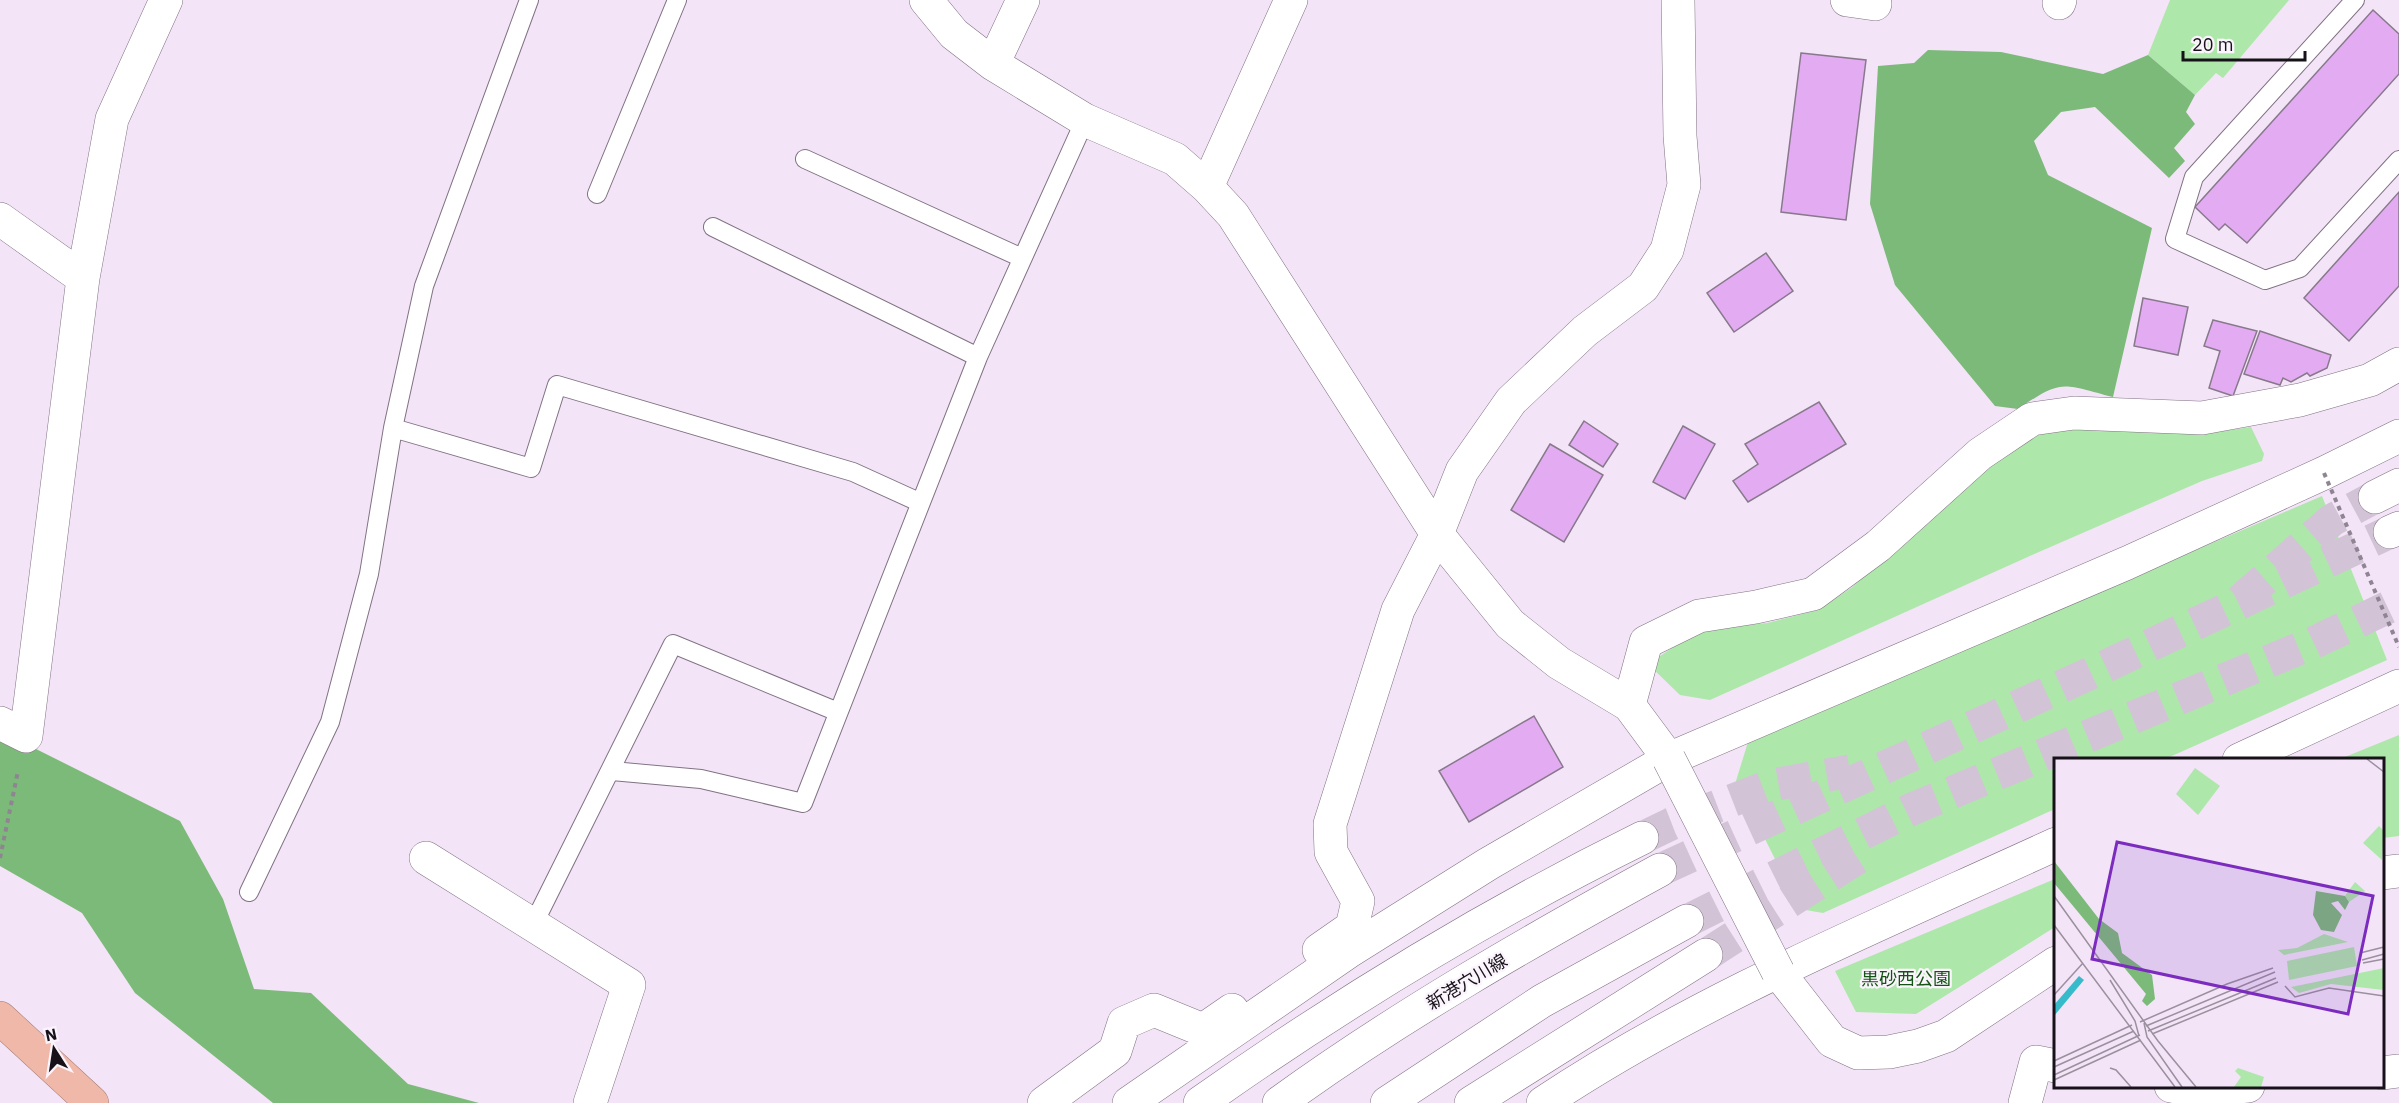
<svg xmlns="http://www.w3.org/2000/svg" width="2399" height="1103" viewBox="0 0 2399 1103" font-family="'IBM Plex Sans','Noto Sans JP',sans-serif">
<rect width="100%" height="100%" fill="#f3e4f7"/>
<path fill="#aee7aa" d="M2170,0H2289L2223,78L2216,73L2195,95L2148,55Z
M2047,427L2209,433L2251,427L2264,454L2262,461L2202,481L2032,555L1710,700L1680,695L1648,664L1690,636L1710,629L1767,623L1818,610L1851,588L1993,462Z
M2322,496L2387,660L2165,759L2056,760L2055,809L1823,913L1800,909L1736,781L1748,742Z
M2399,735V836L2383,838L2382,760L2340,759Z
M2055,879V927L1916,1014L1856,1012L1835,971Z"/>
<path fill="#7cba79" d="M1928,50L2001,52L2103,74L2148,55L2195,95L2186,112L2195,124L2174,148L2185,161L2169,178L2095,107L2061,112L2034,141L2048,175L2152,228L2113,397C2062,384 2063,378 2018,409L1995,406L1895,285L1870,204L1878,66L1914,63Z
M0,731L180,821L223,899L254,989L311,993L408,1084L479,1103H273L135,993L82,913L0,866Z"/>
<path fill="#e3acf2" stroke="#87798b" stroke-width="1.5" d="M2373,10L2399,34V74L2247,243L2225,224L2219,230L2195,207Z
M1801,53L1866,60L1846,220L1781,212Z
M2399,192V286L2349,341L2304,298Z
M1766,253L1793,291L1734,332L1707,293Z
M2143,298L2188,307L2178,355L2134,346Z
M2213,320L2257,331L2233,396L2209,388L2220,351L2204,346Z
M2260,331L2331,355L2327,368L2310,376L2307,373L2291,382L2283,378L2280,385L2244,374Z
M1819,402L1846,444L1748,502L1733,481L1758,464L1745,444Z
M1584,421L1618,444L1603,467L1569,445Z
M1683,426L1715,444L1685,499L1653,482Z
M1550,444L1603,475L1564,542L1511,510Z
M1534,716L1563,767L1469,822L1439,771Z"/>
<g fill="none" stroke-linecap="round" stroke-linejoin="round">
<path stroke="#d2c4d6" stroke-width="33" stroke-dasharray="33 16" stroke-linecap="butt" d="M2240,601L2332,520L2375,497"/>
<path stroke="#d2c4d6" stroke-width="33" stroke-dasharray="33 16" stroke-linecap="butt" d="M1642,838L1671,824L1772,785L1850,771
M1660,870L2104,667L2390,532
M1687,921L1912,809L2313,643L2399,602
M1706,955L1862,855"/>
<defs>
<path id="lane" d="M2355,0L2194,177L2175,239L2265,280L2300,268L2399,160
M805,159L1022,258
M597,194L677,0
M713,227L978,357
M393,428L531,468L557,385L853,472L919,502
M612,771L701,779L803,803L978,357L1085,120
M249,892L330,722L369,574L393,428L424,286L529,0
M533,925L673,644L838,712"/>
<path id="street" d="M926,0L954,34L993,64L1085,120L1175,159L1207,187L1233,215L1437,534L1510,624L1559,663L1629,705L1669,759
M1847,0L1875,4
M2059,3L2060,0
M993,64L1023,0
M1207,187L1291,0
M0,219L83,278
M2375,497L2399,485
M1629,705L1646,642L1699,616L1756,607L1813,594L1878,546L1980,454L2032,419L2074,413L2202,418L2300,400L2370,380L2399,364
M0,723L26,736L83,278L112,119L166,0
M2239,760L2399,686
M426,858L629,985L590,1103
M1319,950L1352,927L1358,901L1331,852L1330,824L1398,610L1437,534L1462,471L1511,401L1585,331L1643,287L1667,250L1684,185L1680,136L1678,0
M2382,1073L2399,1071
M2171,1086L2199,1091L2248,1086
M1044,1103L1115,1051L1124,1023L1154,1010L1203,1030L1232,1010
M1129,1103L1351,950L1488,864L1669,759L2127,563L2324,473L2399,436
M1543,1103C1702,997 1882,924 2056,844
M2025,1103L2036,1062L2056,1066"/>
<path id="secondary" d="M2390,532L2399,528
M2382,873L2399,871
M1778,972L1832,1041L1858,1053L1889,1052L1918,1046L1946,1036L2056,963
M1200,1103C1340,1004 1488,914 1642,838
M1279,1103C1399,1016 1530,941 1660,870
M1387,1103L1542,1001L1687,921
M1471,1103L1706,955"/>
<path id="highway" d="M0,1018L92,1103"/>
</defs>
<use href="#lane" stroke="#807283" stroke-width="20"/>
<use href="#street" stroke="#807283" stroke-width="34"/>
<use href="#secondary" stroke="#807283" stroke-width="34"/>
<use href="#highway" stroke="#a47e77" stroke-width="34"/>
<path stroke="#8f8492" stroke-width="4" stroke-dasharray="4.5 4.5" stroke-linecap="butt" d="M0,858L18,771"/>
<use href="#lane" stroke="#fff" stroke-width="18"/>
<use href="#street" stroke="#fff" stroke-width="33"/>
<use href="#secondary" stroke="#fff" stroke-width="33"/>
<use href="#highway" stroke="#f0b8a9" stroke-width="33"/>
<defs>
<path id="street-bridge" d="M1669,759L1778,972"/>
</defs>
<use href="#street-bridge" stroke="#807283" stroke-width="34" stroke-linecap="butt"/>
<path stroke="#8f8492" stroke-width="4" stroke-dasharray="4.5 4.5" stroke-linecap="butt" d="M2324,473L2399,647"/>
<use href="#street-bridge" stroke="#fff" stroke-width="33"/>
</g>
<g text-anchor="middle" stroke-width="4.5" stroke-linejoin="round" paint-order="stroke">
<g font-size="18" fill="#135315" stroke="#fbf4fc">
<text x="1906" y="985">黒砂西公園</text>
</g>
<g font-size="18" fill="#171219" stroke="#fbf4fc">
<text transform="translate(1467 982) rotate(-31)" y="6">新港穴川線</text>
</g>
</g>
<g transform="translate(2054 758)">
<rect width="330" height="330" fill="#f3e4f7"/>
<path d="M141,10L166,28L144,57L122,36ZM325,68L330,73L328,102L309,85ZM301,124L311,133L295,144L291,138ZM270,176L294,184L230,197L224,192L243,190ZM300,189L303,208L235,222L233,203ZM330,210V232L277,226L245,235L237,229ZM184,310L210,319L207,329H180L187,319L181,313Z" fill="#aee7aa"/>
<path d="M0,103L45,161L64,175L68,195L98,217L101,241L93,248L88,243L92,236L0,125ZM262,133L291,138L295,144L291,152L284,143L277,145L288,157L280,174L267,172L259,157Z" fill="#7cba79"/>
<path d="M25,218L30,222L0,258V247Z" fill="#37bbcb"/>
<path fill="none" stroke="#9b909e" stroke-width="1.5" d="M313,1L330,14M0,138L104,283L142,329M0,167L121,329M306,195L330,189M308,202L330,196M309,205L330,201M56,222L81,263L85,278M231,228L241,239L275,230L330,238M0,237L29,205M86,264L173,226L219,210M90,265L93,279L128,329M92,268L221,214M94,273L222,220M98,276L224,224M0,303L78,267M0,309L80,273M56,310L62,312L77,329M0,317L86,277M0,322L87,282"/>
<path fill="#7b2cbf" fill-opacity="0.15" stroke="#7b2cbf" stroke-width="3" d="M63,84L319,138L294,256L38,201Z"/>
<rect width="330" height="330" fill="none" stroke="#171219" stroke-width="3"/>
</g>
<g transform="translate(54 1049) rotate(348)" stroke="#fbf4fc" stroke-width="4.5" paint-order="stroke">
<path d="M0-4.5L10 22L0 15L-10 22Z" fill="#171219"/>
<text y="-9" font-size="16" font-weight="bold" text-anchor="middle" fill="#171219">N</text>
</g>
<path d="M2183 51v9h122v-9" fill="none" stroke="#171219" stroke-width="3"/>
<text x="2192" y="51" font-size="18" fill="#171219" stroke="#fbf4fc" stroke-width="4.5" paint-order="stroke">20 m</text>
</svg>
